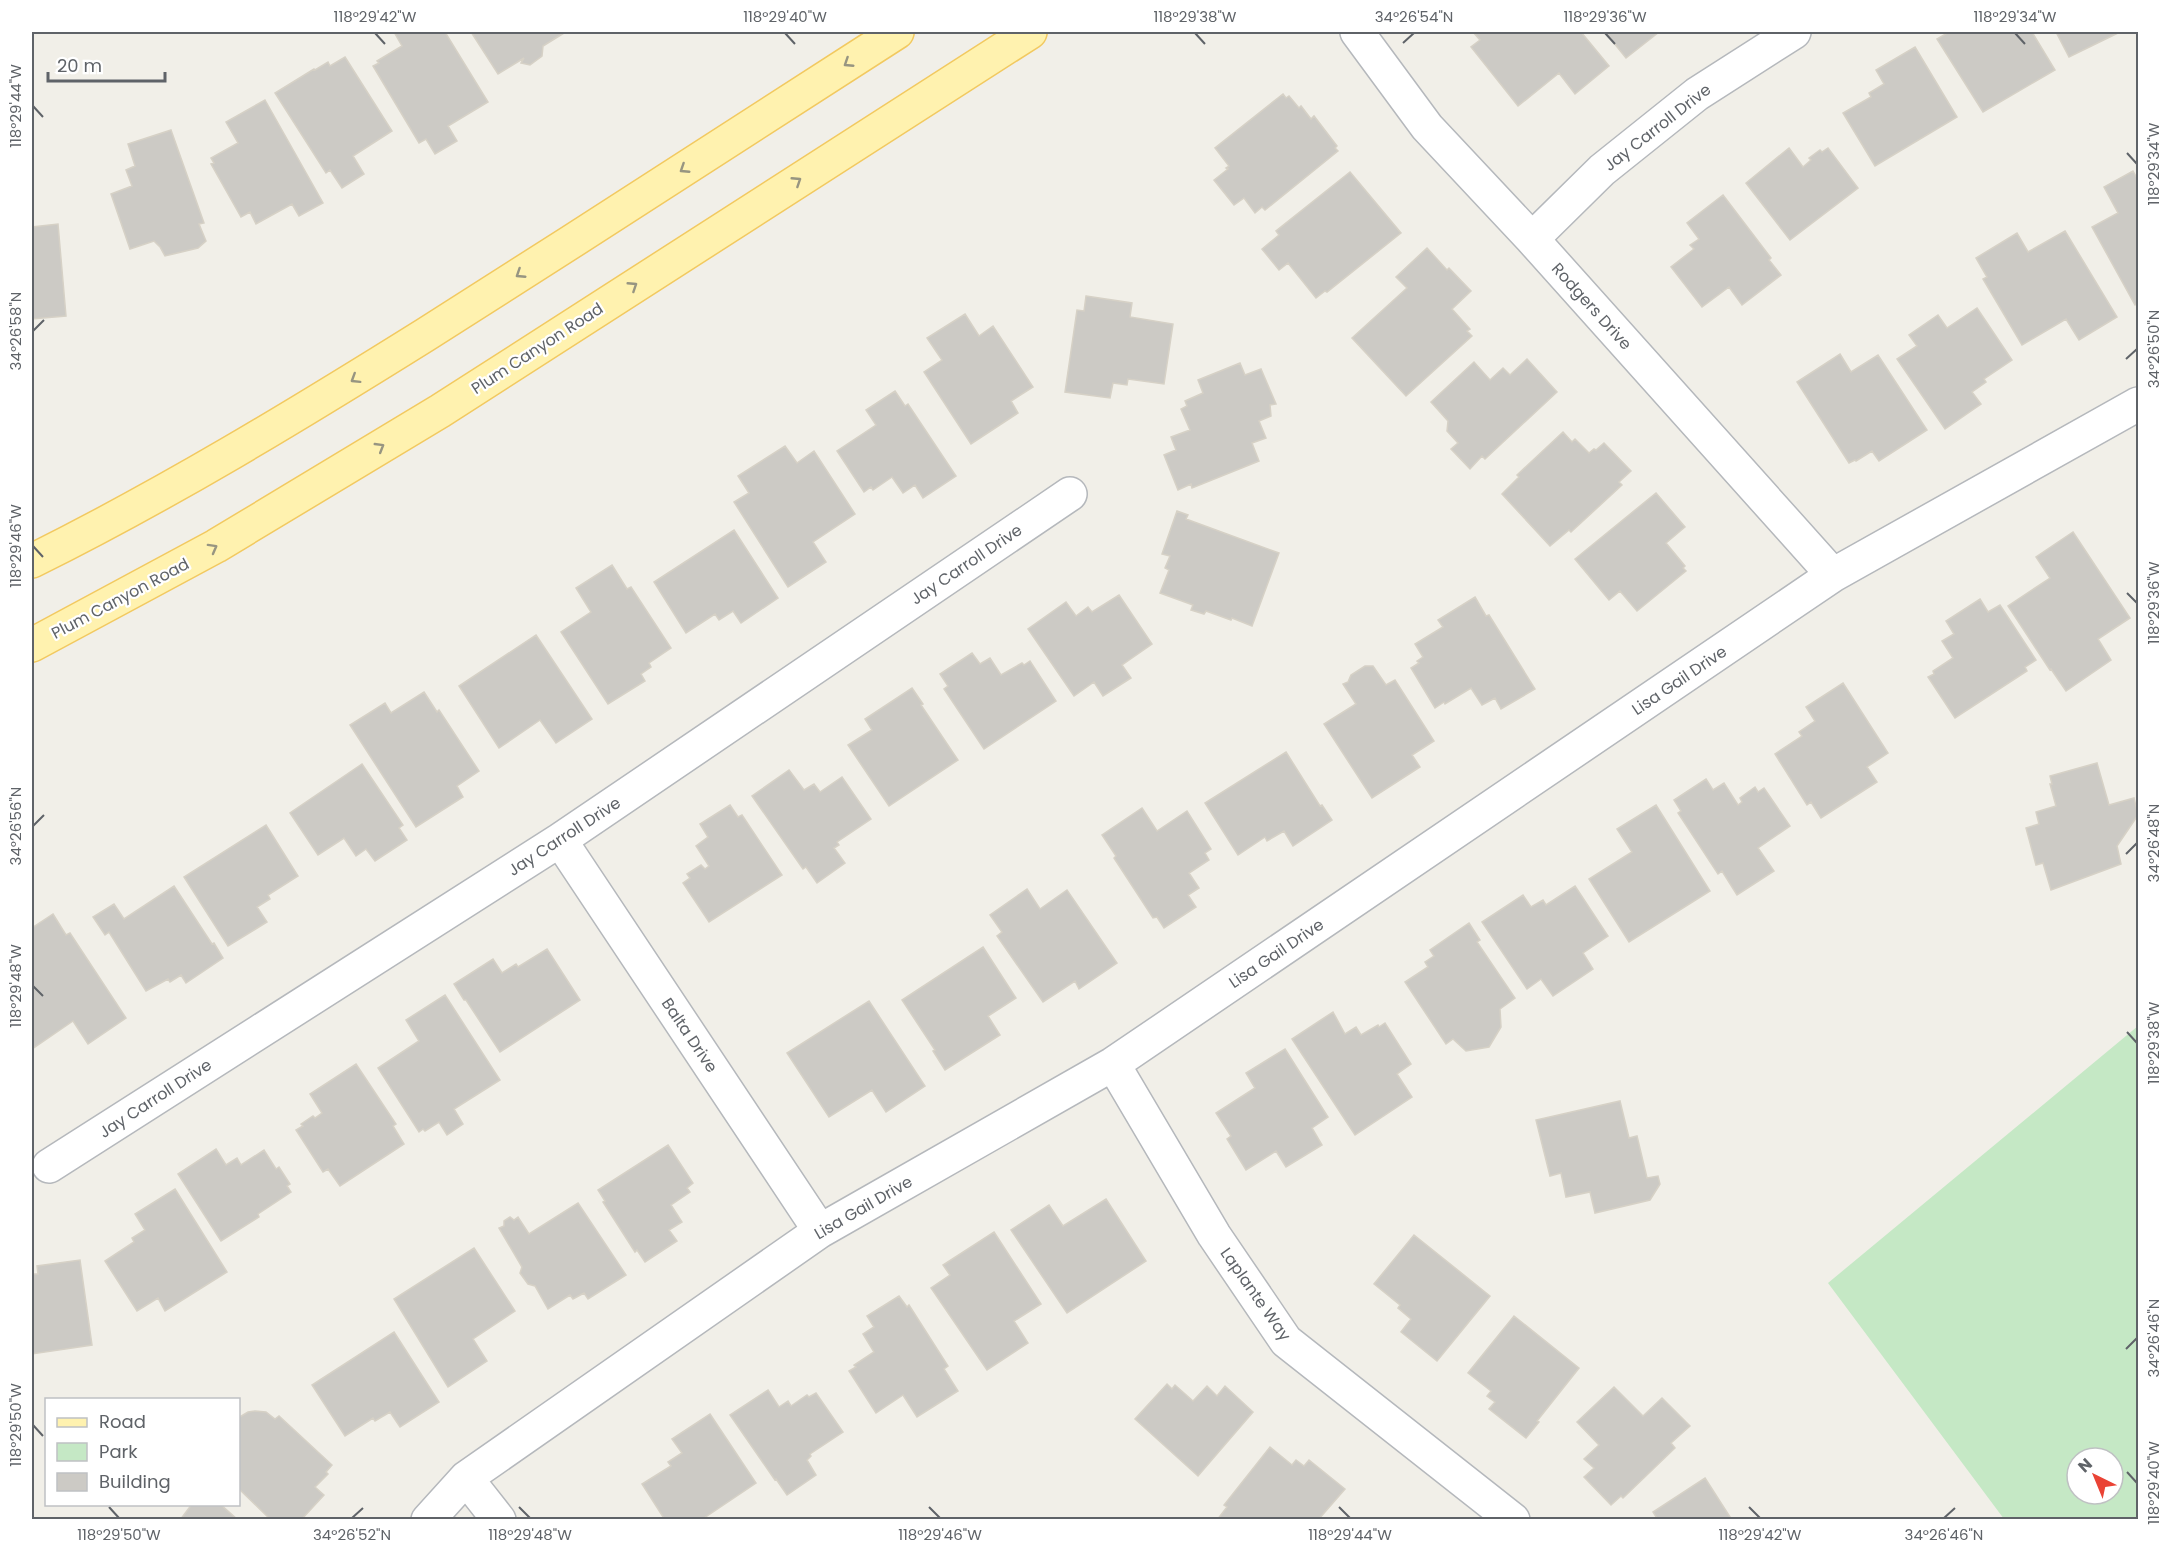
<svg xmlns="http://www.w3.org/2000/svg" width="2170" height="1551" viewBox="0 0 2170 1551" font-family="Poppins,sans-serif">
<rect width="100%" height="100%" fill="#f1efe8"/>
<path fill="#c5e8c5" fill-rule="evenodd" d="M2138,1026V1519H2004L1828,1283ZM2077,1458H2113V1494H2077Z"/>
<path fill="#cccac5" stroke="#d6d1c6" stroke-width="1.5" d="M394,32H445L488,102L448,126L457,141L435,154L426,139L419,143L373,66L379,63L377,61L402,46Z
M471,32H563L564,33L543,46L542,56L530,65L521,63L524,58L498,74Z
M1473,32H1581L1609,66L1575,94L1559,73L1518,106L1471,47L1480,40Z
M1605,32H1659L1626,58Z
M1949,32H2032L2055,70L1983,112L1937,39Z
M2056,32H2120L2069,57Z
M1915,47L1957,117L1875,166L1843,113L1871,97L1869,93L1884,84L1876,70Z
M345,57L392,131L353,156L364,174L342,188L330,170L326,173L275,93L314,69L315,70L328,62L330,66Z
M1283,94L1286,98L1289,96L1299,108L1301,106L1311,119L1314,116L1337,146L1335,148L1338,151L1265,210L1262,207L1255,213L1244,198L1234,205L1214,180L1228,169L1226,168L1229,166L1215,148Z
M265,100L323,203L299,216L292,204L256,224L250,212L241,217L211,164L214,163L211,158L238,143L226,122Z
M171,130L204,223L199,224L206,241L198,248L165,256L160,247L154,241L130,249L111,194L132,186L126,170L135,166L128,144Z
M1789,148L1803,167L1811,160L1809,158L1820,150L1822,152L1828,148L1858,188L1790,240L1746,183Z
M2133,171L2138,180V303L2135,305L2092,227L2118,213L2104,187Z
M1350,172L1401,233L1327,292L1325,291L1316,298L1288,263L1279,270L1262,249L1279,235L1276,231Z
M1723,195L1771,258L1769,260L1781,275L1742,305L1729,287L1702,307L1671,267L1694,249L1690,245L1699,239L1687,223Z
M58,224L66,316L32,319V227Z
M2065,231L2117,317L2079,340L2066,319L2022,345L1983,279L1987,277L1976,258L2017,233L2028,252Z
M1427,248L1447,270L1449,268L1471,291L1452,309L1470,329L1467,331L1472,336L1406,396L1352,338L1407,288L1396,277Z
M1086,296L1132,303L1130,317L1173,324L1164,384L1128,379L1127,385L1113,383L1110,398L1065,392L1077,310L1084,311Z
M1977,308L2012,360L1984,379L1986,382L1972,392L1981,404L1945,429L1897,359L1917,346L1909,335L1938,315L1947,328Z
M965,314L979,336L993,326L1033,387L1011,401L1018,413L971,444L924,372L942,360L927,338Z
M1840,354L1851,372L1878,355L1927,430L1879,461L1872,451L1856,461L1855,460L1849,463L1797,382Z
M1527,359L1557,392L1485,459L1482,456L1470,469L1451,449L1458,443L1447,431L1448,421L1431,402L1474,362L1490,380L1503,368L1510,375Z
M1240,363L1245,375L1261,369L1276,404L1270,405L1271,416L1259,421L1266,438L1252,443L1259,461L1192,488L1191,484L1178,490L1164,455L1176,450L1171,437L1190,430L1181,409L1187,406L1185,401L1203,393L1198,380Z
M895,391L905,406L908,404L956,476L923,498L915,485L903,493L892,477L873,490L871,487L864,492L837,451L876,425L866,410Z
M1563,432L1572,442L1575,439L1589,453L1594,449L1596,450L1604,443L1631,471L1619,482L1622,485L1571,532L1569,530L1550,546L1502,494L1519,477L1517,475Z
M785,446L797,463L814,451L855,514L813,542L826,562L788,587L734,502L749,493L738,476Z
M1656,493L1685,527L1666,543L1685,566L1683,568L1686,571L1637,611L1620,591L1609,600L1575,559Z
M1177,511L1188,515L1186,519L1279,553L1252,626L1232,618L1231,620L1206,611L1204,614L1191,610L1193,605L1160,593L1169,570L1165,568L1170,556L1162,554Z
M734,530L778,598L741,623L733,611L719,620L715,614L686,633L654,582Z
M2073,532L2130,618L2098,639L2111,660L2066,691L2051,669L2050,670L2008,606L2050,578L2036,557Z
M612,565L627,589L631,587L671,648L649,663L651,667L641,674L645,681L608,704L561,632L591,612L576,588Z
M1119,595L1152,644L1122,665L1131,678L1103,696L1094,682L1074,696L1028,629L1066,602L1076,616L1088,607L1092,612Z
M1475,597L1486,616L1489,615L1535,689L1501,709L1495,698L1482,705L1471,688L1445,704L1444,702L1435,708L1411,668L1419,663L1417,661L1423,657L1415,644L1443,627L1438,620Z
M1980,599L1988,612L2000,605L2036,660L2025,667L2027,671L1955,718L1928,677L1934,674L1933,671L1953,658L1942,641L1954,634L1946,621Z
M536,635L592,719L556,743L540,720L499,748L459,686Z
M972,653L980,664L990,658L1001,675L1022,663L1024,665L1030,661L1056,701L984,749L944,689L948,686L940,674Z
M1365,666H1373L1386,685L1395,680L1434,741L1412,755L1420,767L1372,798L1324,724L1356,704L1343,684L1348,682L1351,675Z
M1843,683L1888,753L1867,767L1877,782L1821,818L1811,802L1807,805L1775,754L1802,736L1799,732L1815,721L1806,707Z
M912,688L923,704L921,705L958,760L889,806L848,745L872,730L865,719Z
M424,692L437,712L439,710L479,771L457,786L463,797L416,827L350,725L385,703L391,713Z
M1286,752L1320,806L1322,805L1332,820L1293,846L1284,831L1267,841L1265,837L1238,855L1205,803Z
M2097,763L2109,805L2134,798L2138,815L2117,846L2121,864L2051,890L2043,863L2036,865L2026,828L2039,824L2036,812L2056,806L2050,784H2052L2050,776Z
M362,764L403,825L399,828L407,840L375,861L366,849L356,856L344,838L318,855L290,813Z
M789,770L804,790L814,784L820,792L842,777L871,819L837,842L839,845L834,848L845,863L817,883L806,867L803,869L752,796Z
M1706,779L1713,790L1724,783L1738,805L1742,802L1740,798L1755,787L1758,792L1764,788L1790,826L1758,848L1774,871L1737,895L1722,871L1718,874L1678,813L1681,811L1674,800Z
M730,805L738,817L742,815L782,875L709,922L683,883L690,878L687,874L701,865L705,869L709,866L696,846L708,837L700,824Z
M1656,805L1710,891L1629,942L1589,879L1632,852L1617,829Z
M1142,808L1157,831L1187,811L1211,849L1205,853L1209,860L1189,873L1199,888L1188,895L1196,907L1164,928L1157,917L1153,918L1114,858L1116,856L1102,835Z
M266,825L298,876L268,895L270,899L257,907L267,922L228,946L184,877Z
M174,886L212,944L214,943L223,958L186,983L181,975L170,982L168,979L146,991L109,932L105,935L93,917L114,904L124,919Z
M1575,886L1608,936L1583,953L1593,969L1553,996L1541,979L1527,989L1482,922L1523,895L1531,907L1543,900L1546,905Z
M1027,889L1040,909L1067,890L1117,963L1079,989L1075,981L1043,1002L997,936L1002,932L990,915Z
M53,914L66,935L70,933L126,1018L88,1044L73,1021L32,1049V928Z
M1469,923L1480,940L1477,942L1515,998L1500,1009L1501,1027L1489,1047L1466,1051L1453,1039L1446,1044L1405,982L1428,967L1425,962L1434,956L1430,950Z
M983,947L1016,998L988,1016L1000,1035L945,1070L933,1051L935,1050L902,1000Z
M547,949L580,1000L500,1052L466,1000H464L454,984L493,959L502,973L516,964L518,967Z
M445,995L500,1080L454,1109L463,1124L447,1135L439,1122L425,1131L423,1129L419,1132L378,1068L419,1041L406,1020Z
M869,1001L925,1086L886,1112L872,1090L829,1117L787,1053Z
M1333,1012L1345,1034L1356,1027L1361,1035L1378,1025L1379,1027L1385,1023L1411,1064L1397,1074L1412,1097L1355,1135L1292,1039Z
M1285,1049L1328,1117L1312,1128L1322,1145L1286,1167L1276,1151L1246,1170L1227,1139L1231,1136L1216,1113L1255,1088L1246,1073Z
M356,1064L396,1124L393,1126L404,1144L340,1186L328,1169L323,1172L296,1130L303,1126L301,1124L313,1116L315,1118L322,1113L310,1094Z
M1620,1101L1629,1138L1637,1136L1647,1178L1658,1176L1660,1184L1650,1200L1595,1213L1590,1192L1566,1197L1561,1173L1550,1176L1536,1120Z
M668,1145L693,1183L687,1188L690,1192L671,1205L682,1222L669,1230L677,1241L645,1262L637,1250L635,1252L603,1202L605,1201L598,1190Z
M216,1149L226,1165L237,1158L241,1165L264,1150L276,1169L279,1167L290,1184L287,1186L291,1192L258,1214L259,1217L221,1241L178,1174Z
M175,1189L227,1272L165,1311L158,1298L137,1311L105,1261L134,1242L132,1238L145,1230L135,1214Z
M1106,1199L1146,1261L1067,1313L1011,1230L1049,1205L1063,1226Z
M578,1203L626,1275L588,1299L584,1293L573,1299L570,1295L548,1309L535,1286L528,1284L520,1273L522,1267L499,1228L504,1226V1221L510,1217L514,1220L518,1217L529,1234Z
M994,1232L1041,1304L1014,1321L1028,1343L987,1370L931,1288L950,1275L943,1265Z
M1414,1235L1490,1296L1437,1361L1401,1332L1411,1319L1398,1308L1400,1305L1374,1284Z
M474,1248L515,1311L473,1339L487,1361L448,1387L394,1299Z
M80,1260L92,1345L32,1354V1274H38L37,1266Z
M899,1296L907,1307L909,1305L948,1366L944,1369L958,1391L917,1417L903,1395L876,1413L849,1371L856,1367L854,1365L874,1352L863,1334L874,1327L867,1316Z
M1514,1316L1579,1368L1537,1421L1539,1422L1526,1438L1489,1409L1495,1402L1487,1396L1491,1391L1468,1373Z
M394,1332L439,1402L400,1427L390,1412L375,1421L373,1418L345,1436L312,1385Z
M1167,1384L1172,1389L1175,1385L1193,1401L1207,1386L1217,1396L1225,1386L1253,1412L1198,1476L1135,1419Z
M1614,1387L1643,1416L1662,1398L1690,1426L1671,1443L1675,1448L1623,1498L1621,1496L1611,1505L1584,1477L1594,1468L1584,1459L1599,1445L1577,1422Z
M768,1390L779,1407L788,1401L791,1406L807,1395L809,1397L816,1393L843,1432L810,1454L811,1456L807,1460L816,1475L787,1495L776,1479L775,1480L730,1415Z
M255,1411L266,1412L275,1419L279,1416L332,1465L326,1472L328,1474L315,1487L324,1495L301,1520H271L238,1488V1418L248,1412Z
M710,1414L756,1483L701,1520H665L642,1484L671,1466L668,1462L682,1453L672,1439Z
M1270,1447L1292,1465L1296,1460L1304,1466L1309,1460L1345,1489L1318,1520H1217L1227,1507L1224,1505Z
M1705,1478L1732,1520H1658L1653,1512Z
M192,1504H220L238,1520H180Z"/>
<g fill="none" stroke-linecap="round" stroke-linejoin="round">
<defs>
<path id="minor" d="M1357,32L1427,127L1532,239L1833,575
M1532,239L1602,170L1697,94L1794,32
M560,840L820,1231
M1113,1064L1214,1235L1286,1341L1513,1520
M49,1166L560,840L1070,494
M466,1478L499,1520
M428,1520L466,1478L820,1231L1113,1064L1833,575L2138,404"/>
<path id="major" d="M32,561C167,494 297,415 425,335C583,235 740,133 897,32
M32,645L216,546L440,411L1030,32"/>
</defs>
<use href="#minor" stroke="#b5b8bc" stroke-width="36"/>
<use href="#major" stroke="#f2c960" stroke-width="36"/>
<use href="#minor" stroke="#fff" stroke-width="33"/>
<use href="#major" stroke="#fff2af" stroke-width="33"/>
</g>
<defs><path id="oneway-chevron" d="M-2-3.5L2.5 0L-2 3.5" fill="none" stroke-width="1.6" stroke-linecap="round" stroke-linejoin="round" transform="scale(1.5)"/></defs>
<g stroke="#979581">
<use href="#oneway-chevron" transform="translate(848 63) rotate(147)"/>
<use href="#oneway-chevron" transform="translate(684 169) rotate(147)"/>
<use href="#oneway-chevron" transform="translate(797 181) rotate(-33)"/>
<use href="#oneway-chevron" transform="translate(520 274) rotate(147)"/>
<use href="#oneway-chevron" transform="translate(633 286) rotate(-33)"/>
<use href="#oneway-chevron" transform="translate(355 379) rotate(148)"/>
<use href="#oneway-chevron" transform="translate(380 447) rotate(-31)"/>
<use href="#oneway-chevron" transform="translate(213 548) rotate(-29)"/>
</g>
<path fill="none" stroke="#5f6368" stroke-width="2" d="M375,33L385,44M785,33L795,44M1195,33L1205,44M1605,33L1615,44M2015,33L2025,44M1403,43L1414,33M33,106L43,117M2127,153L2137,164M33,331L44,320M2126,359L2137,349M33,546L43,557M2127,593L2137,603M33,826L44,815M2126,854L2137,843M33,986L43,996M2127,1032L2137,1043M2126,1349L2137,1338M33,1425L43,1436M2127,1472L2137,1483M109,1507L119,1518M519,1507L530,1518M929,1507L940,1518M1339,1507L1350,1518M1749,1507L1760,1518M352,1518L363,1508M1944,1518L1955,1508"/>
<g text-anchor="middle" stroke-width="4.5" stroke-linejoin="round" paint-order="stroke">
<g font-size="16" fill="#5f6368" stroke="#fff">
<text transform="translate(1657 127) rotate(-38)" y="6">Jay Carroll Drive</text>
<text transform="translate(1592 306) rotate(48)" y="6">Rodgers Drive</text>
<text transform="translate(537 348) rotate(-33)" y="6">Plum Canyon Road</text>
<text transform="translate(966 564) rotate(-34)" y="6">Jay Carroll Drive</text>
<text transform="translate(120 598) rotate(-28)" y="6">Plum Canyon Road</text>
<text transform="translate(1679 680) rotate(-34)" y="6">Lisa Gail Drive</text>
<text transform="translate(564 836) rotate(-33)" y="6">Jay Carroll Drive</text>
<text transform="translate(1276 953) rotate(-34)" y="6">Lisa Gail Drive</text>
<text transform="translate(690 1035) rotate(56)" y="6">Balta Drive</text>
<text transform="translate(155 1098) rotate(-33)" y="6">Jay Carroll Drive</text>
<text transform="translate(863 1207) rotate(-30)" y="6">Lisa Gail Drive</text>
<text transform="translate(1256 1294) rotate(55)" y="6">Laplante Way</text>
</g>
</g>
<rect width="2170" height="1551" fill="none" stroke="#ffffff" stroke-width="66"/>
<rect x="45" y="1398" width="195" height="108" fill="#ffffff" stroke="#bfc1c3" stroke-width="1.5"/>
<rect x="57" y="1418" width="30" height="9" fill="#fff2af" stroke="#bfc1c3" stroke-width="1.5"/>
<text x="99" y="1428" font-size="18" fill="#5f6368">Road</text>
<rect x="57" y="1443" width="30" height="18" fill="#c5e8c5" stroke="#bfc1c3" stroke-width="1.5"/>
<text x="99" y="1458" font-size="18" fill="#5f6368">Park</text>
<rect x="57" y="1473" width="30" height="18" fill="#cccac5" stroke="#bfc1c3" stroke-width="1.5"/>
<text x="99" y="1488" font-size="18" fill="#5f6368">Building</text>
<g transform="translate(2095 1476) rotate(317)"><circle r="28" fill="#ffffff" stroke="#bfc1c3" stroke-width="1.5"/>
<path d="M0-4.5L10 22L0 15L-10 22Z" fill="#ea4335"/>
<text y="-9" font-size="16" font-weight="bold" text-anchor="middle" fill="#5f6368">N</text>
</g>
<path d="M48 72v9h117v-9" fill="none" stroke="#5f6368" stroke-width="3"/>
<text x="57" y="72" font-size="18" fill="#5f6368" stroke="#ffffff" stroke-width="4.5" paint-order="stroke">20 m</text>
<rect x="33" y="33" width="2104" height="1485" fill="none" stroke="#5f6368" stroke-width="2"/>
<g font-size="15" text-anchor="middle" fill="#5f6368">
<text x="375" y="22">118°29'42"W</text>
<text x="785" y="22">118°29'40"W</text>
<text x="1195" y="22">118°29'38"W</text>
<text x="1414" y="22">34°26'54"N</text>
<text x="1605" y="22">118°29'36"W</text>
<text x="2015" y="22">118°29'34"W</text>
<text transform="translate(16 106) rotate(-90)" y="5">118°29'44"W</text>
<text transform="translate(2154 164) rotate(-90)" y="5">118°29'34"W</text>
<text transform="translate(16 331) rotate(-90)" y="5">34°26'58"N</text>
<text transform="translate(2154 349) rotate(-90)" y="5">34°26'50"N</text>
<text transform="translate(16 546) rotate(-90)" y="5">118°29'46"W</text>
<text transform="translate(2154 603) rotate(-90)" y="5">118°29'36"W</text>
<text transform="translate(16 826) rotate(-90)" y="5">34°26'56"N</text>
<text transform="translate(2154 843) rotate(-90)" y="5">34°26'48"N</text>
<text transform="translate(16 986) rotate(-90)" y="5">118°29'48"W</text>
<text transform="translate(2154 1043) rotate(-90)" y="5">118°29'38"W</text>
<text transform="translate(2154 1338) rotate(-90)" y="5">34°26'46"N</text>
<text transform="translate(16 1425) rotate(-90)" y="5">118°29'50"W</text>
<text transform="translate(2154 1483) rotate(-90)" y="5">118°29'40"W</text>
<text x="119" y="1540">118°29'50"W</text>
<text x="352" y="1540">34°26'52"N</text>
<text x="530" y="1540">118°29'48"W</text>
<text x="940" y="1540">118°29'46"W</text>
<text x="1350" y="1540">118°29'44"W</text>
<text x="1760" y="1540">118°29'42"W</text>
<text x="1944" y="1540">34°26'46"N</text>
</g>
</svg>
